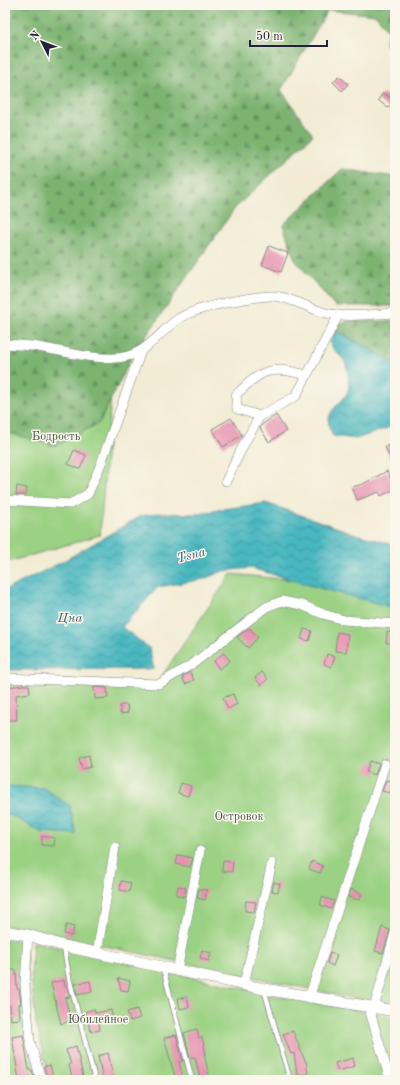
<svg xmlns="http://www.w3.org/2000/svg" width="400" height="1085" viewBox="0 0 400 1085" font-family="'Old Standard TT',serif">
<defs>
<pattern id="forest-firs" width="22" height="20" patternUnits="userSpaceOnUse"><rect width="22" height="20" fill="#7cb371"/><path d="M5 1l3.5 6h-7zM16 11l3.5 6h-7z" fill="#65915e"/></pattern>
<pattern id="water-waves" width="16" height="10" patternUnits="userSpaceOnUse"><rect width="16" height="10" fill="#48b7c0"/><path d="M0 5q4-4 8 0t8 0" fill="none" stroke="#3c949d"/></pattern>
</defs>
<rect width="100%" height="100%" fill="#fbf7ec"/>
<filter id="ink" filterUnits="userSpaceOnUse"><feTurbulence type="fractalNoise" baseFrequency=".025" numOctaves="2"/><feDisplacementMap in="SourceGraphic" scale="8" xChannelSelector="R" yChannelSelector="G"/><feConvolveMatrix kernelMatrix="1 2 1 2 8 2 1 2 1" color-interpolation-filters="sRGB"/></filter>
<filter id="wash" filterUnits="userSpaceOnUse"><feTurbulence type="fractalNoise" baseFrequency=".012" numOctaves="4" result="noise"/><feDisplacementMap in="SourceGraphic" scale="16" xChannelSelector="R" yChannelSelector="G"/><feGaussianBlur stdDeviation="0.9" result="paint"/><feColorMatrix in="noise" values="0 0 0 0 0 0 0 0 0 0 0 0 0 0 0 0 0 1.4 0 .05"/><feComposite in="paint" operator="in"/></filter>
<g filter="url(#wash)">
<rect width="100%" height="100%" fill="#f2ecd4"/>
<path fill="#9bd183" stroke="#5e7a5f" d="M5,367L111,394L100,535L5,563Z
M231,574L395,590V1007L5,925V681L157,683Z
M5,939L26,942L29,1022L43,1080H5Z
M33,942L282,997L395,1017V1080H50L36,1022L31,975Z"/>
<path fill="url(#forest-firs)" stroke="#4f6a56" d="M5,5H395V40L376,15L328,10L281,90L313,135L235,208L133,355L99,423L56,446L5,432Z
M342,169L395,177V306H335L295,260L283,225Z
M347,321H395V361L390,360L335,330L339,323Z"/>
<path fill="url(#water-waves)" stroke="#356c7e" d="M335,330L390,360L395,365V419L388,428L356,439L333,436C318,409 346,406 349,387C349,379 348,365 343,359C337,352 334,352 330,342Z
M266,503L359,535L395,545V608L323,589L251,568L223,571L204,579L158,587L122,627L149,648L154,669L5,670V590L60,563L141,516L158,513L199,514L223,509Z
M5,786L44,788L70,806L76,834L41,832L5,812Z"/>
<g id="blocks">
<path fill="#e691af" d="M339,76L348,84L342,91L333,82Z
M383,93L394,100L388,108L378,100Z
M269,246L288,253L281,272L262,265Z
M276,415L286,431L269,442L260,428L263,424Z
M231,418L242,435L223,447L212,429Z
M395,442V468L385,447Z
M74,450L86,455L80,469L68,464Z
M387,471L395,489L381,496L379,492L357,500L352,487L363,484Z
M17,486L27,488L26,495H16Z
M249,628L258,637L248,648L237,637Z
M304,629L312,631L309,641L301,639Z
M337,632L348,634L346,652L335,651Z
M387,632L395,633V643H386Z
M224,653L230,661L219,669L214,661Z
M327,654L335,657L331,667L324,664Z
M190,672L194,680L185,684L182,677Z
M262,672L268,679L261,685L255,678Z
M23,685H29L30,693L16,695L17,720H8L7,687Z
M94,687L107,688L108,698L95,699Z
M233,694L237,704L228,709L223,698Z
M120,705H127L128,713L120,714Z
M89,755L91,767L82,769L79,758Z
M370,761L379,764L375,775L366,772Z
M386,780L392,781L390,793L382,791Z
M181,783L191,786L188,796L178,793Z
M42,836L55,838L54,846L42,845Z
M178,855L193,858L190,867L176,864Z
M223,861L233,862L232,872L222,871Z
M312,861L323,866L320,873L309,869Z
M121,881L131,883L129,892L120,890Z
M274,882L280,884L278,892L272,891Z
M178,886L186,888L184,897L176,895Z
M199,889L207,890L205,900L197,898Z
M351,889L362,894L359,900L348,897Z
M322,897L334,901L331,909L320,905Z
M246,901L256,902L254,912L245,911Z
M66,925L74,927L72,936L64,934Z
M382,927L390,930L383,953L375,951Z
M202,950L211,953L209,961L200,958Z
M330,953L337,955L333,966L327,963Z
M6,970H16L17,989H19L21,1004H19L20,1019L11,1020L10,1005L8,1006L6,990Z
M118,978L130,981L128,991L121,990Z
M64,980L65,986H67L70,997L65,998L71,1021L61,1024L51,983Z
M90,981L92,992L77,995L75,984Z
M187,997L189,1007L180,1009L178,998Z
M94,1009L95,1013L111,1010L113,1020L99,1023L100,1030L91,1032L85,1012Z
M137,1009L140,1018L130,1021L127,1012Z
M197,1029L199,1038L202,1037L206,1054H204L209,1076L200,1078L195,1057L190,1058L184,1033Z
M293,1031L305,1061H306L308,1074L297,1075L294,1053L291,1054L283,1034Z
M23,1035L29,1070H32L35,1080H19L12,1037Z
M176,1035L183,1061L179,1062L184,1080H176L164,1038Z
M76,1046L83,1076L72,1078L69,1065L71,1064L66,1050Z
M108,1053L114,1080H103L98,1056Z
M353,1058L355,1066L338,1071L335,1063Z
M50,1065L53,1077L47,1078L44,1067Z"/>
</g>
</g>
<g filter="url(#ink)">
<use href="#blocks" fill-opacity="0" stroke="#8a8788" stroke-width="1"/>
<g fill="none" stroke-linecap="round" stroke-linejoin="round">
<defs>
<path id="service" d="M64,947L69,978L95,1080
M163,968L192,1080
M264,989L290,1080"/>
<path id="minor" d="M394,47L395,39
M5,344C16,345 27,345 38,347C62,351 105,363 128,356C149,350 161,331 178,319C196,307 249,297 271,296C286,295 310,309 326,313C348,318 372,314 395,313
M307,375C270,366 263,368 236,395L237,409L260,416L296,396L338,316
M226,481L245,442L260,416
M5,500L70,504L88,494L100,466L141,351
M5,678L159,684L194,663L266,607L282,601L302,605L323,614L344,620L395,624
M28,935L25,984L30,1041L41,1080
M97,953L115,847
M177,971L200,851
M244,984L272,863
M309,998L385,764
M369,1008L390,1080
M374,1008L395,933"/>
<path id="tertiary" d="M5,931L28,935L64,946L97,953L264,989L395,1011"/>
</defs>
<use href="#service" stroke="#8a8788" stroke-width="6"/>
<use href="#minor" stroke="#8a8788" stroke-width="10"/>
<use href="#tertiary" stroke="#8a8788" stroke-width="12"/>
<use href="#service" stroke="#fff" stroke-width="4.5"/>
<use href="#minor" stroke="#fff" stroke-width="9"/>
<use href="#tertiary" stroke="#fff" stroke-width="11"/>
</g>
</g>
<g text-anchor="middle" stroke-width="3" stroke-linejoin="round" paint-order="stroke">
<g font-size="12" fill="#465751" stroke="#fbf7ec">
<text x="56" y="440">Бодрость</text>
<text x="239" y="820">Островок</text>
<text x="98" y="1023">Юбилейное</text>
</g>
<g font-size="13" font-style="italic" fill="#315e70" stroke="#fbf7ec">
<text transform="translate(191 554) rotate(-15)" y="5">Tsna</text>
<text x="70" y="622">Цна</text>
</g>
</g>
<rect width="400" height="1085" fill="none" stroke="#fbf7ec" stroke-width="20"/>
<g transform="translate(42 42) rotate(312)" stroke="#fbf7ec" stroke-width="3" paint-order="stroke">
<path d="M0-3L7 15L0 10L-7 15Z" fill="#22223b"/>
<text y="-6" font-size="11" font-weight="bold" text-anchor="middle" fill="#22223b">N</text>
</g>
<path d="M250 40v6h77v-6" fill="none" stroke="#22223b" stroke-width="2"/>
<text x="256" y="40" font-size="12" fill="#22223b" stroke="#fbf7ec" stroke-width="3" paint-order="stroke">50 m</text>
</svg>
